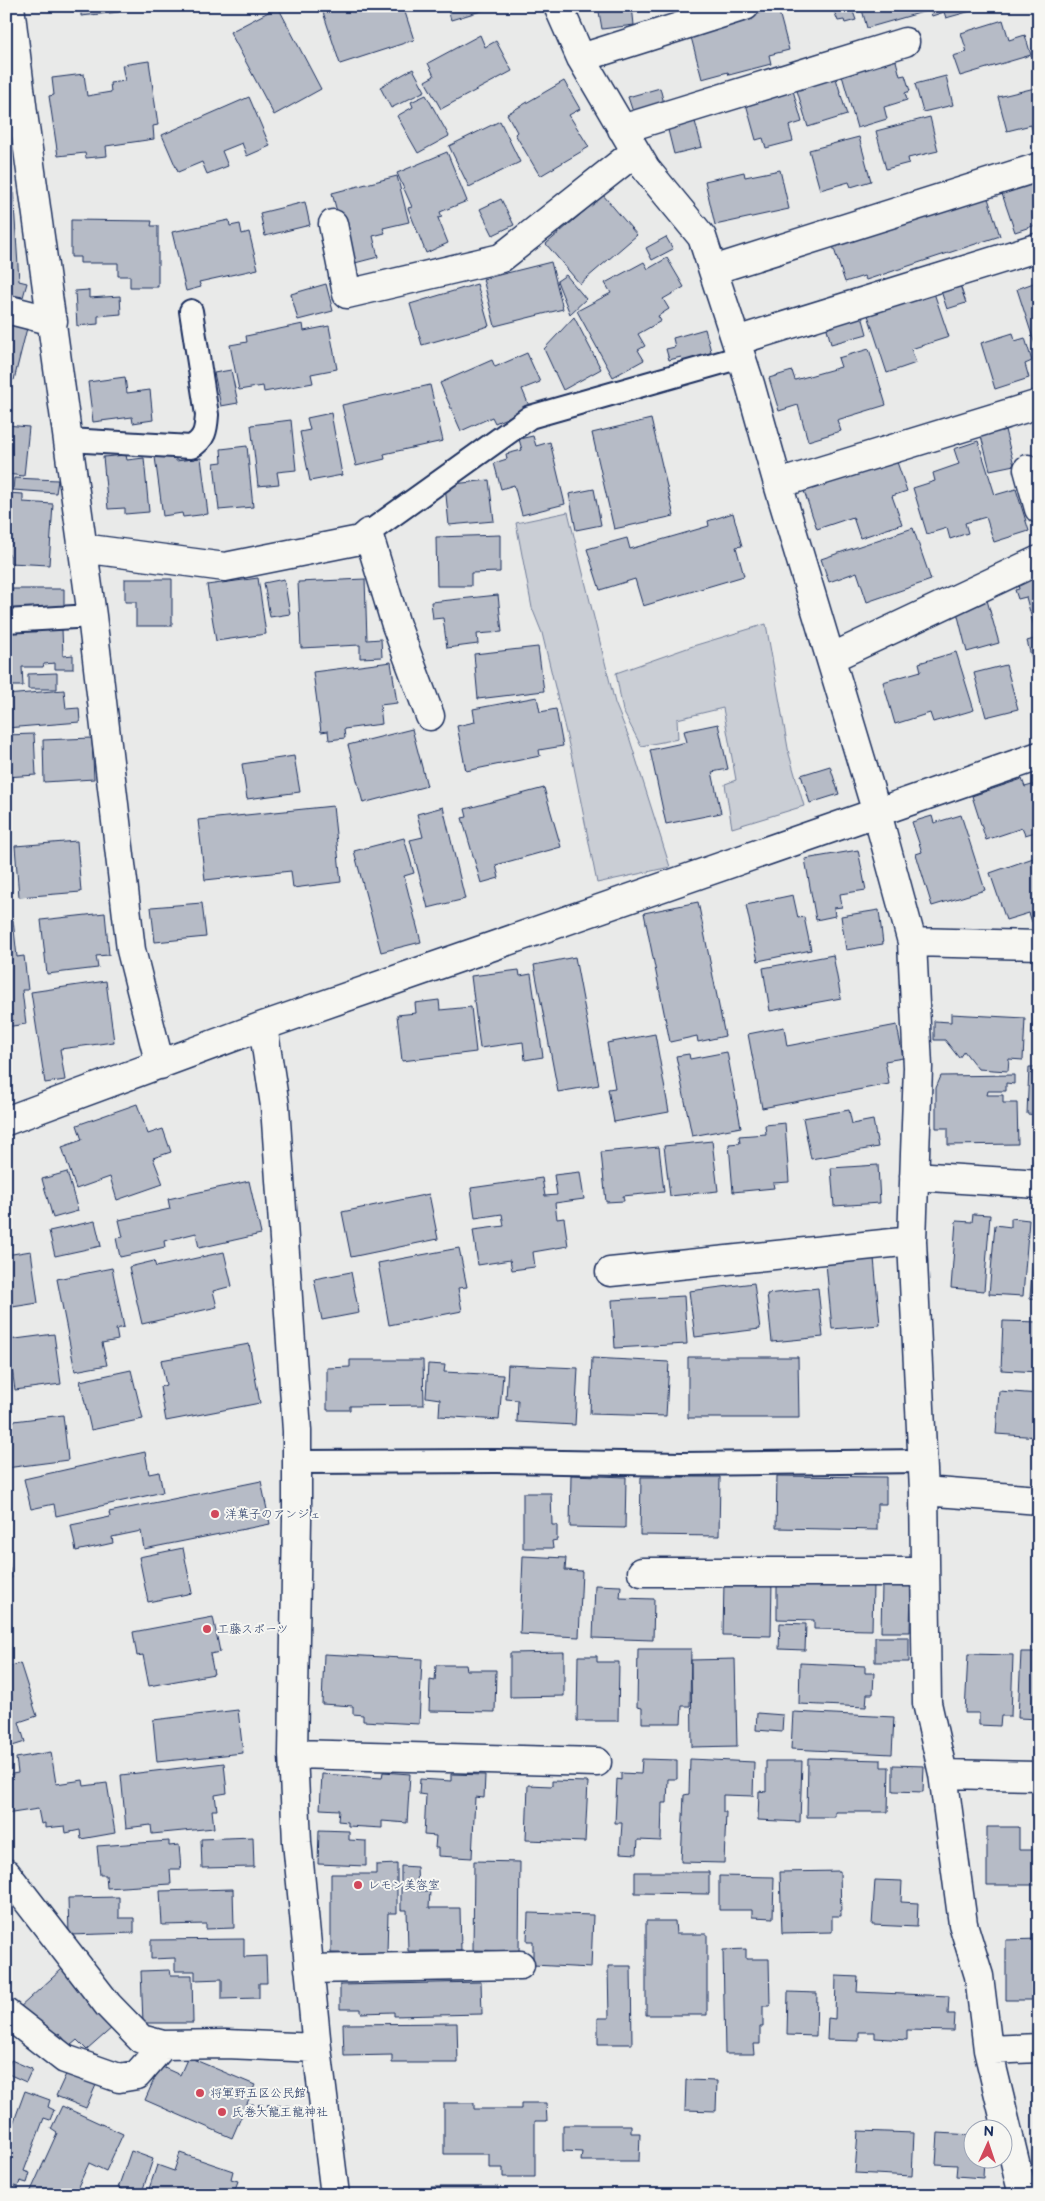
<svg xmlns="http://www.w3.org/2000/svg" width="1045" height="2201" viewBox="0 0 1045 2201" font-family="'Balsamiq Sans','Klee One',sans-serif">
<rect width="100%" height="100%" fill="#e9eae9"/>
<filter id="ink" filterUnits="userSpaceOnUse"><feTurbulence type="fractalNoise" baseFrequency=".02" numOctaves="2"/><feDisplacementMap in="SourceGraphic" scale="10" xChannelSelector="R" yChannelSelector="G"/><feConvolveMatrix kernelMatrix="1 2 1 2 8 2 1 2 1" color-interpolation-filters="sRGB"/></filter>
<g filter="url(#ink)">
<path fill="#caced5" stroke="#727e9a" d="M568,512L615,703L630,740L670,867L597,883L573,762L542,633L532,608L516,523Z
M766,624L789,754L804,806L732,828L725,784L736,780L723,708L677,719L678,739L641,746L623,711L616,673L693,646Z"/>
<path fill="#b6bbc6" stroke="#1b2f5e" d="M81,6H118L119,12L81,16Z
M321,6H403L414,40L340,64Z
M447,6H494V7L451,20Z
M598,6H632L634,25L602,29Z
M832,6H851L856,20L845,23L844,20L838,21Z
M861,6H970L971,11L946,18L944,12L932,16L930,10L867,28Z
M278,7L321,89L274,115L230,32Z
M778,8L789,50L769,55L771,64L729,75L728,72L702,79L691,37L719,29L717,24Z
M1003,20L1009,40L1025,35L1031,55L960,76L953,56L967,52L961,33Z
M480,35L485,47L496,41L512,71L441,109L425,81L434,76L428,63Z
M895,57L900,76L905,75L910,91L905,93L907,100L884,107L887,119L857,128L841,72Z
M149,61L158,125L153,126L154,139L106,146L107,156L86,158L85,153L58,156L49,96L54,95L52,78L84,74L87,96L111,92L110,83L125,81L122,65Z
M413,69L425,91L391,108L380,87Z
M835,75L847,115L808,127L796,87Z
M946,76L953,105L923,112L915,84Z
M564,81L580,109L569,115L589,147L540,176L515,134L517,132L507,114Z
M792,87L802,122L789,126L793,141L766,148L763,138L756,140L745,100Z
M1039,87V131L1033,132L1031,125L1007,131L998,97Z
M660,88L665,107L634,115L628,97Z
M426,95L449,136L418,153L397,116L413,107L411,102Z
M249,97L270,146L247,156L242,143L222,151L228,166L207,174L202,162L178,172L162,135Z
M930,117L938,151L908,158L909,163L886,169L876,131Z
M694,118L702,147L674,154L667,126Z
M500,121L520,162L469,187L449,146Z
M859,137L871,181L851,187L849,182L820,190L809,150Z
M447,152L467,201L440,212L442,217L438,218L448,243L426,253L408,208L412,207L397,173Z
M780,170L789,209L715,225L705,181L744,172L745,177Z
M1039,174V224L1015,232L1000,188Z
M397,176L409,222L383,228L385,233L373,236L378,257L351,264L332,193Z
M6,189H13L19,281L27,283L23,297L6,294Z
M603,195L637,235L580,284L546,244Z
M987,195L1000,236L866,280L864,276L845,282L833,246Z
M501,199L514,225L493,235L480,209Z
M305,202L310,225L265,236L260,213Z
M71,220L152,221L151,226H158V287H130V276H118V263H80V257H71Z
M229,220L230,226L240,224L242,234L249,232L258,269L199,282L201,287L186,291L172,232Z
M666,237L673,249L652,260L646,248Z
M667,258L684,287L663,299L669,309L658,316L661,321L638,334L645,346L638,350L644,360L613,377L577,311L611,293L605,283L644,262L648,269Z
M551,262L563,309L495,326L483,279Z
M566,275L586,299L570,314L557,281Z
M1039,281V357L1017,289Z
M326,284L333,311L298,320L291,294Z
M477,284L489,326L422,345L410,304Z
M960,285L966,303L947,309L941,291Z
M89,290V298L120,296L121,314L98,316V324L77,326L75,291Z
M933,290L949,337L911,349L916,363L887,373L867,312Z
M861,312L867,334L831,344L825,321Z
M574,317L601,369L563,390L544,349Z
M6,319L28,324L14,380L6,378Z
M303,324L304,331L329,326L337,369L311,374L313,383L264,392L263,386L239,390L230,345L247,342L246,336Z
M705,329L712,355L683,362L681,357L669,360L666,349L675,347L673,338Z
M1013,333L1015,341L1025,338L1032,361L1025,364L1029,378L995,389L981,343Z
M869,349L886,405L837,420L841,431L808,441L798,405L779,411L769,378L792,371L795,380L841,367L838,358Z
M527,353L540,382L522,389L530,408L495,423L492,417L461,431L440,383L492,360L495,367Z
M231,370L238,403L221,406L214,373Z
M125,377L127,393L150,390L153,420L133,423L132,417L93,422L88,382Z
M430,385L443,441L384,454L385,459L356,466L342,405Z
M331,413L342,475L310,481L300,432L310,430L307,418Z
M651,419L674,516L614,529L592,433Z
M291,420L296,470L277,472L279,484L258,486L251,425Z
M6,425L29,427L24,476L6,474Z
M1005,430L1014,465L990,470L981,436Z
M533,436L536,446L550,442L565,504L522,515L514,485L501,489L494,463L507,459L506,454L522,450L519,439Z
M978,441L995,495L1016,489L1029,531L994,542L986,517L965,523L968,533L950,539L947,528L927,534L913,488L935,481L933,473L959,464L954,449Z
M247,446L253,507L219,510L214,463L222,462L221,449Z
M126,455L127,460L144,458L149,512L125,514V508L108,509L103,457Z
M176,455V461L201,458L208,514L183,517L182,513L163,516L155,457Z
M897,462L907,491L892,496L902,524L860,538L853,517L817,529L803,488L875,464L877,469Z
M14,478L58,480L56,493L13,490Z
M489,480L494,521L449,525L445,485Z
M594,489L601,525L576,530L569,494Z
M6,493L23,494V502L53,504L49,565L10,563V555H6Z
M733,513L742,546L736,547L744,576L643,606L635,579L600,590L587,549L627,538L630,549L709,526L708,521Z
M913,528L931,580L867,602L857,572L829,582L821,559Z
M500,535V572L471,573V586H437L436,537Z
M1039,575V685L1027,641L1037,638L1026,597L1018,599L1015,590L1019,589L1017,581Z
M258,578L266,634L216,641L207,585Z
M125,579H172V626H136V602H125Z
M284,579L290,614L270,617L264,583Z
M365,579L367,640L381,639L382,657L360,658V645L301,648L298,582Z
M12,589H64V609L12,610Z
M498,595L502,632L477,634L478,644L447,648L443,618L433,619L431,602Z
M987,600L999,643L967,652L956,608Z
M62,629L63,656L73,655V669H55V663L44,664L43,667H22L23,686H6V630Z
M538,647L544,691L478,699L474,654Z
M956,652L974,710L933,722L930,713L895,724L883,682L921,671L919,663Z
M391,662L397,703L380,705L382,724L344,729L345,738L329,740L328,731L321,732L313,672Z
M1006,665L1018,709L986,717L974,673Z
M57,673V689H28V674Z
M64,690L66,709L79,708L80,722L6,728V695Z
M537,697L540,712L556,709L563,746L539,750L540,756L466,771L457,726L475,722L473,709Z
M718,724L728,769L712,772L721,813L666,824L650,750L687,742L684,731Z
M412,729L427,786L363,803L348,745Z
M34,734L36,775L6,777V735Z
M92,738L94,779L44,782L43,740Z
M294,756L300,792L247,799L242,764Z
M830,766L839,794L810,803L801,775Z
M1022,779L1025,787L1039,783V831L1025,835L1022,828L986,840L972,796Z
M544,788L561,847L496,865L499,878L481,883L462,818L467,817L465,809Z
M333,806L341,882L293,888L291,871L205,880L198,820Z
M443,807L465,899L428,908L410,840L423,837L417,814Z
M961,815L985,890L932,906L916,854L922,852L912,822L932,816L934,823Z
M404,838L414,873L404,876L421,942L381,952L354,851Z
M77,841L81,892L19,897L15,846Z
M858,850L866,890L840,894L842,907L834,908L835,916L816,920L805,859Z
M1039,856V920L1032,922L1029,913L1006,920L990,873Z
M793,895L798,918L804,917L811,950L758,961L746,905Z
M698,902L725,1036L698,1042L697,1036L670,1042L644,913Z
M202,903L206,937L155,942L151,907Z
M879,910L883,944L846,950L841,916Z
M105,913L109,955L96,956L98,968L47,974L41,920Z
M13,920L17,957L24,956L28,990H22L26,1024L6,1027V921Z
M833,955L841,998L770,1011L763,968Z
M575,957L599,1085L558,1092L534,965Z
M1035,964H1039V1035H1032Z
M519,970L520,976L531,974L543,1057L525,1060L523,1042L480,1048L471,976Z
M106,981L114,1042L60,1049L65,1080L45,1083L31,992Z
M439,1000L440,1010L471,1007L476,1052L402,1061L397,1015L416,1013L415,1003Z
M951,1014L1025,1018L1023,1060L1009,1059L1008,1071L978,1069L964,1051L959,1058L945,1040H934V1021L951,1022Z
M897,1025L903,1058L885,1061L889,1084L762,1108L748,1034L784,1027L787,1046Z
M655,1034L669,1112L614,1122L608,1089L615,1088L607,1043Z
M727,1052L741,1127L692,1136L676,1056L689,1054L690,1059Z
M1029,1067H1039V1141L1038,1115L1027,1114Z
M1014,1075V1084L1006,1083V1091H988L987,1095H1003V1103H1017L1018,1144L948,1145V1128H936V1088L941,1076Z
M137,1104L148,1134L163,1129L171,1152L153,1158L163,1184L117,1200L110,1177L76,1189L62,1147L82,1140L77,1125Z
M849,1110L852,1124L873,1120L878,1147L811,1159L803,1118Z
M785,1123L789,1182L773,1183L774,1188L733,1192L729,1144L740,1143L739,1136L766,1134L765,1125Z
M712,1141L718,1191L670,1196L664,1146Z
M659,1147L664,1192L623,1196L624,1201L606,1202L601,1152Z
M878,1165L880,1203L834,1206L831,1168Z
M67,1172L78,1211L53,1218L42,1179Z
M580,1172L584,1199L555,1203L557,1219L564,1218L568,1246L533,1252L535,1267L512,1270L510,1260L478,1265L473,1230L504,1226L502,1214L475,1218L471,1188L542,1178L545,1196L557,1195L554,1175Z
M249,1181L261,1234L199,1248L196,1233L164,1241L165,1247L120,1257L116,1238L123,1237L119,1220L170,1209L168,1199Z
M429,1194L438,1239L351,1257L342,1212Z
M973,1214L990,1215L984,1291L951,1288L956,1221L972,1222Z
M1011,1218L1029,1220L1023,1296L989,1294L995,1225L1011,1227Z
M1036,1218L1039,1219V1299L1030,1298Z
M95,1221L101,1246L55,1256L49,1231Z
M459,1248L467,1287L458,1288L462,1311L389,1325L378,1263Z
M31,1251L38,1303L6,1308V1255Z
M224,1252L232,1286L213,1291L217,1307L142,1324L129,1267L154,1261L156,1267Z
M874,1258L880,1325L832,1329L826,1263Z
M112,1268L124,1327L116,1329L118,1340L102,1343L107,1365L75,1371L57,1279Z
M351,1272L359,1313L322,1320L314,1279Z
M754,1283L760,1329L695,1337L689,1291Z
M818,1288L823,1337L772,1342L767,1294Z
M684,1296L687,1344L615,1348L612,1300Z
M1003,1321L1039,1322V1372L1001,1370Z
M54,1334L61,1384L15,1390L8,1340Z
M249,1344L260,1403L166,1421L160,1387L166,1385L161,1360Z
M688,1357H798L799,1418H688Z
M592,1358L669,1362L666,1416L590,1414Z
M350,1360H423L424,1405L350,1406V1410H327V1368L350,1367Z
M428,1364L445,1365L444,1372L503,1375L499,1420L439,1416L440,1399L426,1397Z
M508,1365L578,1368L575,1425L517,1422L518,1400L506,1399Z
M131,1370L143,1419L91,1430L80,1381Z
M999,1391L1039,1394V1437L996,1434Z
M63,1415L68,1460L6,1468V1422Z
M145,1452L149,1474L159,1472L163,1492L56,1516L54,1504L31,1509L24,1479Z
M571,1475L626,1477L625,1528L570,1527Z
M777,1476L886,1477V1504H877V1530L776,1528Z
M641,1477H720L719,1536L640,1535Z
M261,1481L270,1524L144,1549L141,1531L112,1537L113,1543L76,1551L71,1525L110,1517L109,1512Z
M523,1493H551L552,1525H557V1540L552,1541L553,1548H523Z
M183,1548L192,1593L148,1602L139,1557Z
M6,1550L12,1578L6,1579Z
M523,1556L566,1558L565,1570L582,1571L579,1637L520,1634Z
M724,1581H772L771,1636L723,1635Z
M777,1584H873L872,1630L814,1629V1620L777,1619Z
M882,1584L911,1585L910,1632H881Z
M595,1585L621,1586L620,1598L654,1599L653,1640L593,1638Z
M213,1617L220,1652L210,1654L214,1674L149,1686L143,1655L137,1656L133,1632Z
M780,1623L806,1624L805,1650L779,1649Z
M875,1637H909V1662H875Z
M638,1649H691L690,1706H682L681,1723H642V1708L637,1707Z
M564,1652V1696L510,1697V1653Z
M1021,1652H1039V1719L1018,1718Z
M324,1654L422,1659L419,1724L363,1721V1715L353,1714V1706L322,1704Z
M968,1654L1013,1655L1011,1716H1001L1000,1726L979,1725V1713H965Z
M578,1656H597V1662H619L618,1721H577Z
M735,1659L737,1746L692,1747L691,1660Z
M20,1663L37,1716L19,1722L25,1742L6,1748V1668Z
M800,1663L865,1666V1673H874L873,1694H867L866,1707L799,1704Z
M436,1665H466L467,1670H496L495,1712L429,1711L430,1680L435,1681Z
M238,1710L243,1753L157,1762L153,1720Z
M793,1712L894,1717L892,1754L791,1749Z
M757,1713L783,1715L782,1732L756,1730Z
M51,1752L56,1784L83,1780L84,1786L107,1783L115,1833L81,1839L80,1830L66,1833L65,1826L45,1828V1823L41,1824L38,1809L6,1814V1775L18,1773L16,1758Z
M808,1758L881,1760V1767H889L888,1812H835V1817H807Z
M642,1759L677,1760V1779H668L667,1803H662L661,1841L638,1840L637,1854L620,1853L622,1823H615L617,1779L621,1780V1773L641,1774Z
M690,1759L754,1762L753,1796L723,1795V1812H726L724,1863L681,1862L684,1795L689,1794Z
M766,1761H802L800,1822L758,1820L759,1791L766,1792Z
M224,1763L227,1793L215,1795L217,1810H212L214,1828L152,1834L151,1825L126,1828L121,1775Z
M893,1765L924,1766L923,1792L893,1791Z
M383,1772L410,1774L407,1823L382,1821V1828L348,1826V1822L338,1821L339,1810L320,1809L322,1774L382,1778Z
M451,1774L485,1775L484,1798L475,1797L472,1858L438,1856V1848H435L436,1836L424,1835L426,1795L419,1794L420,1779L451,1781Z
M552,1781L588,1782L585,1842L526,1840L528,1785L552,1786Z
M987,1827H1019V1850H1039V1885H987Z
M319,1830L349,1831V1840L366,1841V1866L318,1864Z
M253,1837L254,1867L202,1868L201,1839Z
M169,1841V1846L179,1845L181,1869H170L171,1884L107,1888L106,1875H100L97,1846Z
M474,1861L520,1862L519,1951L473,1950Z
M397,1864V1913H388L387,1954L331,1953V1874H376V1865Z
M401,1866L417,1867L418,1891H430L429,1908H460L461,1951H408L407,1910H401Z
M840,1871L841,1916H832V1932L782,1933L780,1872Z
M635,1872H709V1894L635,1893Z
M719,1876L774,1877L773,1918L752,1917V1910H719Z
M875,1880L902,1881L901,1902L918,1903L917,1927L872,1925Z
M233,1889L234,1928L206,1929V1924L162,1925L160,1891Z
M119,1897V1918H134V1933L69,1935L68,1898Z
M528,1913L593,1915L591,1968L533,1965V1941H527Z
M646,1921H675L676,1934H707V2015H646Z
M244,1939V1957L266,1956L267,1983H259V1998L222,1999V1979L195,1980V1971H175V1958L151,1959V1940Z
M1039,1939V2000H1006V1940Z
M746,1949V1959H769L770,2006H763V2027H760V2044H753L754,2054H725L723,1950Z
M608,1966H631L632,2044H598V2018H609Z
M62,1969L113,2027L87,2050L77,2040L70,2046L59,2033L53,2038L19,2008Z
M170,1970L171,1975H192L193,2023H143L141,1971Z
M836,1976L858,1977L857,1992L949,1996L948,2014H955L954,2031L907,2030V2040L875,2038V2032H859V2041L827,2040L828,2018L835,2019Z
M481,1982L482,2014L394,2016V2012L361,2013V2009H340V1985Z
M788,1992L817,1993L816,2036L787,2035Z
M457,2023L458,2063H392V2055L344,2056L343,2024Z
M188,2057L255,2085L232,2138L145,2100L160,2066L180,2075Z
M11,2060L32,2069L26,2082L6,2073Z
M67,2072L96,2085L86,2108L56,2096Z
M686,2080L717,2081L716,2111L685,2110Z
M25,2091L50,2100L48,2107L54,2110L50,2120L44,2118L24,2171L30,2173L27,2183L20,2181L18,2187L6,2184V2143Z
M444,2103H474V2109H521V2103H546L547,2121H535V2177H503V2168H489V2154H444Z
M62,2106L123,2134L106,2171L89,2163L75,2193L78,2195H29L57,2133L51,2129Z
M563,2125H631V2133H640L639,2161H581L582,2152L563,2151Z
M858,2131L914,2133L912,2176L855,2173Z
M938,2133L972,2135V2158H984L983,2178L956,2176L957,2165L936,2164Z
M131,2151L153,2159L141,2195L118,2188Z
M180,2153L233,2171L231,2179L238,2181L233,2195H147L157,2165L174,2171Z
M431,2187H498V2195H431Z"/>
<g fill="none" stroke-linecap="round" stroke-linejoin="round">
<defs>
<path id="service" d="M68,440L191,447C205,439 206,430 207,415L191,311
M368,533L530,417L741,357
M6,621L92,616
M297,1462L496,1461L682,1464L923,1461"/>
<path id="minor" d="M10,6L23,113L92,616L131,950L160,1065
M558,6L581,58L646,169L702,237L750,384L778,484L877,813L912,942L918,1067L912,1241L924,1491L927,1703L943,1774L963,1924L979,1976L988,2050L1023,2195
M581,58L745,6
M622,129L905,42
M333,224L347,294L501,258L635,152
M713,270L1039,167
M6,309L53,321
M736,341L1036,248
M1028,469L1039,509
M778,484L1039,404
M82,548L225,567L360,540L368,533L396,625L430,716
M831,658L1039,560
M912,942L1039,945
M263,1026L275,1106L297,1431V1519L293,1754L297,1842L317,2048L335,2195
M6,1121L263,1026L1039,756
M914,1176L1039,1184
M610,1272L912,1241
M924,1491L1039,1500
M642,1572H925
M293,1754L597,1762
M943,1774L1039,1776
M6,1873L108,2005L141,2039L163,2045L226,2044L317,2048
M309,1969L520,1965
M6,2013L65,2059L119,2078L137,2075L163,2045
M988,2050L1039,2048"/>
</defs>
<use href="#service" stroke="#1b2f5e" stroke-width="26"/>
<use href="#minor" stroke="#1b2f5e" stroke-width="31"/>
<path stroke="#1b2f5e" stroke-width="3" stroke-dasharray="5 4" stroke-linecap="butt" d="M249,2105L291,2107"/>
<use href="#service" stroke="#f6f6f2" stroke-width="22"/>
<use href="#minor" stroke="#f6f6f2" stroke-width="28"/>
</g>
</g>
<g fill="#d1495b" stroke="#f6f6f2" stroke-width="2">
<circle cx="215" cy="1514" r="5"/>
<circle cx="207" cy="1629" r="5"/>
<circle cx="358" cy="1885" r="5"/>
<circle cx="200" cy="2093" r="5"/>
<circle cx="222" cy="2112" r="5"/>
</g>
<g text-anchor="middle" stroke-width="4" stroke-linejoin="round" paint-order="stroke">
<g font-size="12" fill="#1b2f5e" stroke="#f6f6f2" text-anchor="start">
<text x="225" y="1518">洋菓子のアンジェ</text>
<text x="217" y="1633">工藤スポーツ</text>
<text x="368" y="1889">レモン美容室</text>
<text x="210" y="2097">将軍野五区公民館</text>
<text x="232" y="2116">氏巻大龍王龍神社</text>
</g>
</g>
<rect width="1045" height="2201" fill="none" stroke="#f6f6f2" stroke-width="25"/>
<rect x="12" y="12" width="1020" height="2176" fill="none" stroke="#1b2f5e" stroke-width="2" filter="url(#ink)"/>
<g transform="translate(988 2144) rotate(3)"><circle r="24" fill="#f6f6f2" stroke="#9ea6b7"/>
<path d="M0-4L9 19L0 12L-9 19Z" fill="#d1495b"/>
<text y="-8" font-size="14" font-weight="bold" text-anchor="middle" fill="#1b2f5e">N</text>
</g>
</svg>
